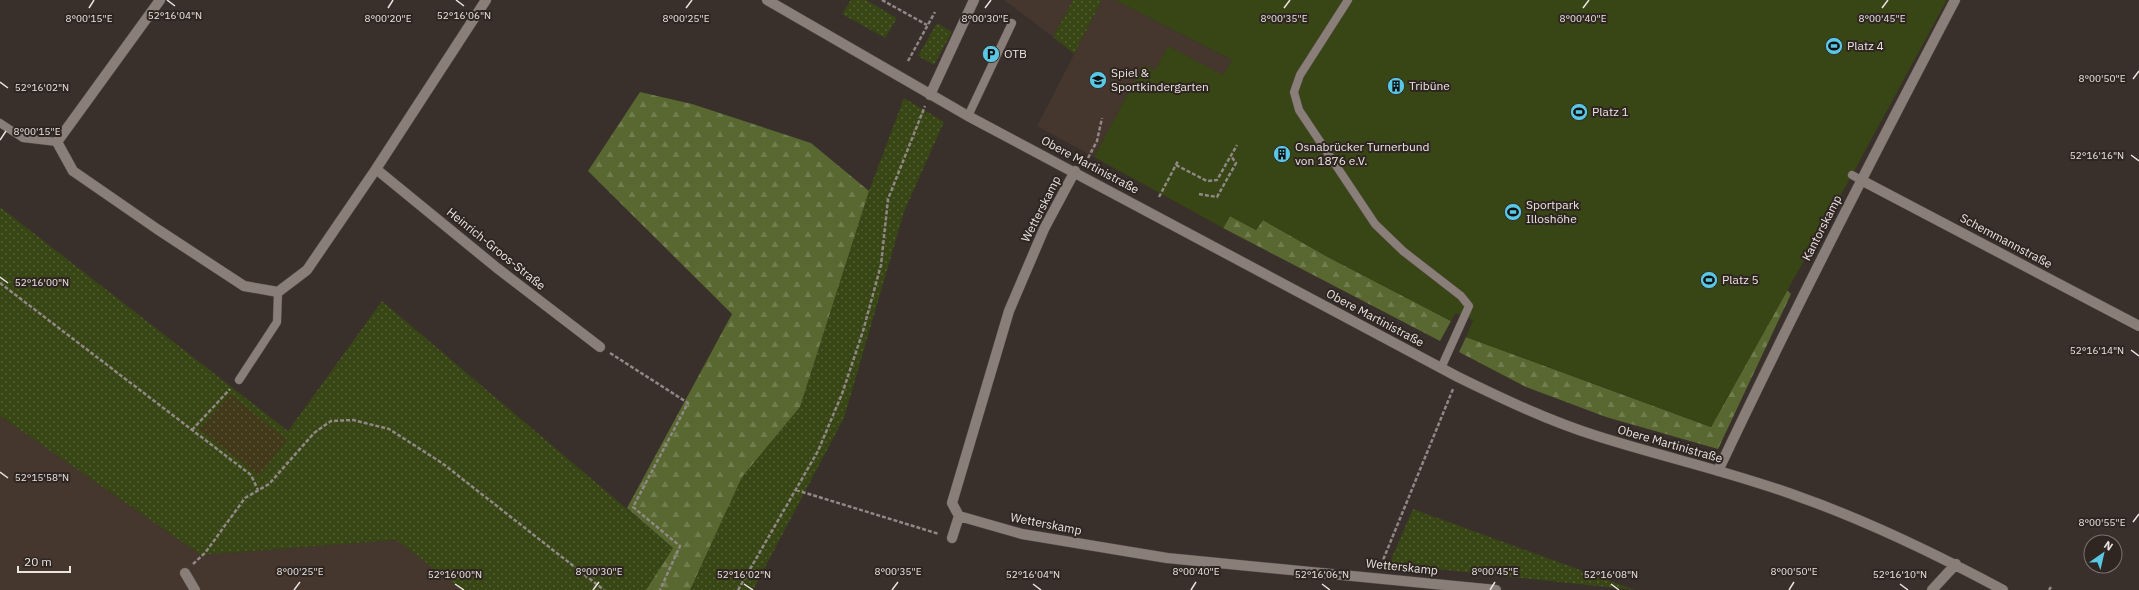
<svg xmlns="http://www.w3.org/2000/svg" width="2139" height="590" viewBox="0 0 2139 590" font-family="'IBM Plex Sans',sans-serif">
<defs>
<pattern id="grass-dots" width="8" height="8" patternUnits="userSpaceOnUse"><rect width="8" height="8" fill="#384515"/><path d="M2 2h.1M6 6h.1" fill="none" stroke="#556037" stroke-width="1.8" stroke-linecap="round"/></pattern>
<pattern id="forest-firs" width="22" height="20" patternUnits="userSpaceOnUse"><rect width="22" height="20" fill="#586830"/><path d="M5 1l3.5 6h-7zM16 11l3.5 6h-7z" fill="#707d4e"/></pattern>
<pattern id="sand-dots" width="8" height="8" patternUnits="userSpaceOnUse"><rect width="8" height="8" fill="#413919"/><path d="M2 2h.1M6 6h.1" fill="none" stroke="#5d563a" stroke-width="1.8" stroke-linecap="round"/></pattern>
</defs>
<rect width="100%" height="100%" fill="#392f2b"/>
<path fill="#45362e" d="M1004,0H1073L1053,37Z
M1102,0H1115L1232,60L1223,75L1155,70L1143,65L1094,157L1037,126Z
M0,416L201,555L396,540L462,590H0Z"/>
<path fill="url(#grass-dots)" d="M851,0H866L897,18L885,38L842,14Z
M1073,0H1102L1074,54L1053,37Z
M937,23L952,32L934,65L918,56Z
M904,98L944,122L904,212L844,418L753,590H690L742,477L800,407L869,191Z
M0,207L288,431L382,301L673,548L646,590H462L396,540L201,555L0,416Z
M1413,509L1635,590L1389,564Z"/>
<path fill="url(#forest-firs)" d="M640,92L692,104L811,143L869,191L800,407L742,477L690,590H646L673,548L627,508L732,314L588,171Z
M1230,216L1256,230L1263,220L1326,256L1451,321L1440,341L1223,228Z
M1787,290L1791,294L1718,449L1606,417L1526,387L1459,352L1466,337L1711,427Z"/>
<path fill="url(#sand-dots)" d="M230,394L287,440L259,475L199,429Z"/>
<path fill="#384515" d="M1115,0H1947L1852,175L1711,427L1466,337L1473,320L1456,313L1451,321L1326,256L1263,220L1256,230L1230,216L1223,228L1094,157L1143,65L1155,70L1168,46L1223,75L1232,60Z"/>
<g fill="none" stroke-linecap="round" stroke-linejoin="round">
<defs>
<path id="lane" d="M1348,0L1300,75L1294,92L1299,110L1375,224L1403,251L1461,296L1469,306L1441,368
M968,116L1012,23
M0,123L23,138L57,142
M1852,175L1861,180
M239,380L277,322L278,292"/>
<path id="street" d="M160,0L57,142L73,171L157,229L244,286L278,292L307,270L376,169L486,0
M767,0L968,116L1458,377C1503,399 1549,421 1597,436C1663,457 1732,472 1797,496C1868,521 1936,554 2003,590
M930,95L974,0
M376,169L497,268L600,347
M1075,171L1044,229L1009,311L952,503L959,516L1022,534L1167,558L1496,590
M1861,180L2139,326
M1718,471C1793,312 1873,156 1955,0
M952,538L959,516
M185,573L195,590
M1932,590L1956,564"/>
</defs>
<use href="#lane" stroke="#554c49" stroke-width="9"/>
<use href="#street" stroke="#554c49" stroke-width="11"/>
<path stroke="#908884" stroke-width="2.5" stroke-dasharray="4 2" stroke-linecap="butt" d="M882,0L927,25
M908,61L935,12
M1088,158L1097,141L1102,118
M1176,165L1207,181L1217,180L1237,145
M1094,170L1098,163
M1199,194L1217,197L1236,163L1231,156
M1159,197L1178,161
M0,283L251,475L258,490
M610,353L688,403L633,507L680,546L660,590
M192,430L230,389
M796,490L939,534
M193,564L205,553L245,498L269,484L314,433L331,421L353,420L389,429L442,463L604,590
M1381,565L1453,389
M738,590L818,451L842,394L863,331L881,265L888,199L925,106
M2049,590L2051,587"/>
<use href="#lane" stroke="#897e78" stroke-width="8"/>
<use href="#street" stroke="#897e78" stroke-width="10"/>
</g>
<path fill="none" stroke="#eae4e1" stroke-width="1.5" d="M167,0L175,6M456,0L464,6M89,8L94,0M388,8L393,0M686,8L692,0M985,8L991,0M1284,8L1290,0M1583,8L1589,0M1882,8L1888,0M2133,79L2139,71M0,82L8,88M0,140L6,131M2131,155L2139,161M0,277L8,283M2131,350L2139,356M0,472L8,478M2133,522L2139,514M455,584L464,590M744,584L753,590M1033,584L1041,590M1322,584L1330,590M1611,584L1619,590M1900,584L1908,590M294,590L300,582M593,590L599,582M892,590L898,582M1191,590L1196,582M1490,590L1495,582M1789,590L1794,582"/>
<defs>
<symbol id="stadium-disc" viewBox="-11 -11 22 22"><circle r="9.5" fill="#5ac8e5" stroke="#2f2621"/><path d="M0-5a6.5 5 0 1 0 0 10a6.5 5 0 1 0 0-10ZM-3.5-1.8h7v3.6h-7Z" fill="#111"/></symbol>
<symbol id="parking-disc" viewBox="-11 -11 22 22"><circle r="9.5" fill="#5ac8e5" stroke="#2f2621"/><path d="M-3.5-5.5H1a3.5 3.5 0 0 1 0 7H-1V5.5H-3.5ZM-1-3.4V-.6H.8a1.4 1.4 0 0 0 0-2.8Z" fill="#111"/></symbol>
<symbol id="school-disc" viewBox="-11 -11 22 22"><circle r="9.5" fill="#5ac8e5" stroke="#2f2621"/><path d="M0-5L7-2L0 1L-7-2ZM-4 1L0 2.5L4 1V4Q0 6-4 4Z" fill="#111"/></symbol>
<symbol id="building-disc" viewBox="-11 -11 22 22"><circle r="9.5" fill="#5ac8e5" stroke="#2f2621"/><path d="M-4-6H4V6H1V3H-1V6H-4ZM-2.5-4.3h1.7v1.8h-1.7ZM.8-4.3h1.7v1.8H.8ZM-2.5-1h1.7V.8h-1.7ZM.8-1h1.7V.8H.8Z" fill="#111"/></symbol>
</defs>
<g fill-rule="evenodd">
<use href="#stadium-disc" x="1824" y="36" width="20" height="20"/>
<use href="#parking-disc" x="981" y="44" width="20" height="20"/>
<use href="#school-disc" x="1088" y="70" width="20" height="20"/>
<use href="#building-disc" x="1386" y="76" width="20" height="20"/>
<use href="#stadium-disc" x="1569" y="102" width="20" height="20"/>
<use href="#building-disc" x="1272" y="144" width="20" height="20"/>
<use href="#stadium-disc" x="1503" y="202" width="20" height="20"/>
<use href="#stadium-disc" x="1699" y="270" width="20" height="20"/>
</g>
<g text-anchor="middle" stroke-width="4" stroke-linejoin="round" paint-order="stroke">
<g font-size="12" fill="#eae4e1" stroke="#2f2621" text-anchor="start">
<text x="1847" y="50">Platz 4</text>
<text x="1004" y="58">OTB</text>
<text x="1111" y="77">Spiel &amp;<tspan x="1111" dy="14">Sportkindergarten</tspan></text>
<text x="1409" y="90">Tribüne</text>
<text x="1592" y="116">Platz 1</text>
<text x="1295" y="151">Osnabrücker Turnerbund<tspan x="1295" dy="14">von 1876 e.V.</tspan></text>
<text x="1526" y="209">Sportpark<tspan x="1526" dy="14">Illoshöhe</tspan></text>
<text x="1722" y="284">Platz 5</text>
</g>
<g font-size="12" fill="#eae4e1" stroke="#2f2621">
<text transform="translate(1090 165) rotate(28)" y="4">Obere Martinistraße</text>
<text transform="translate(1041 209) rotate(-63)" y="4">Wetterskamp</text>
<text transform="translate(1822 228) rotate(-63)" y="4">Kantorskamp</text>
<text transform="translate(2006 241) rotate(28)" y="4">Schemmannstraße</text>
<text transform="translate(496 249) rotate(39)" y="4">Heinrich-Groos-Straße</text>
<text transform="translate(1375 318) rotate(28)" y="4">Obere Martinistraße</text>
<text transform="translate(1670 444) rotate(16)" y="4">Obere Martinistraße</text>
<text transform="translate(1046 524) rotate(11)" y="4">Wetterskamp</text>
<text transform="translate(1402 567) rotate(6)" y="4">Wetterskamp</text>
</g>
</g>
<g font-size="10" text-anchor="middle" fill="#eae4e1" stroke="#2f2621" stroke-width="4" stroke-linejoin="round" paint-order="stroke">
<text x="175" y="19">52°16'04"N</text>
<text x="464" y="19">52°16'06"N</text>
<text x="89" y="22">8°00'15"E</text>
<text x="388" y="22">8°00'20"E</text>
<text x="686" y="22">8°00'25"E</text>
<text x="1882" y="22">8°00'45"E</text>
<text x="985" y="22">8°00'30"E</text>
<text x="1284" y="22">8°00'35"E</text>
<text x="1583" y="22">8°00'40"E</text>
<text x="2102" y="82">8°00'50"E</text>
<text x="42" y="91">52°16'02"N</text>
<text x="37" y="135">8°00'15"E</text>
<text x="2097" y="159">52°16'16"N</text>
<text x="42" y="286">52°16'00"N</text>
<text x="2097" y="354">52°16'14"N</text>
<text x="42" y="481">52°15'58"N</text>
<text x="2102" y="526">8°00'55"E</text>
<text x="300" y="575">8°00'25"E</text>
<text x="599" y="575">8°00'30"E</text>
<text x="898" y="575">8°00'35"E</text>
<text x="1196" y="575">8°00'40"E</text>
<text x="1495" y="575">8°00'45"E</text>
<text x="1794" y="575">8°00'50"E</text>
<text x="455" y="578">52°16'00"N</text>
<text x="744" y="578">52°16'02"N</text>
<text x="1033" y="578">52°16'04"N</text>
<text x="1322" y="578">52°16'06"N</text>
<text x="1611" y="578">52°16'08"N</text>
<text x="1900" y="578">52°16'10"N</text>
</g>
<g transform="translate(2103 554) rotate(34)"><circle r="19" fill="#2f2621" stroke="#7a726e"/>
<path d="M0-3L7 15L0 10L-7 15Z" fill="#5ac8e5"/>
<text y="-6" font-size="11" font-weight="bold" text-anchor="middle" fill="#eae4e1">N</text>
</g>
<path d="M18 566v6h52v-6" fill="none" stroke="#eae4e1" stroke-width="2"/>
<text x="24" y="566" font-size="12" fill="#eae4e1" stroke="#2f2621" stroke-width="3" paint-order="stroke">20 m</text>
</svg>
